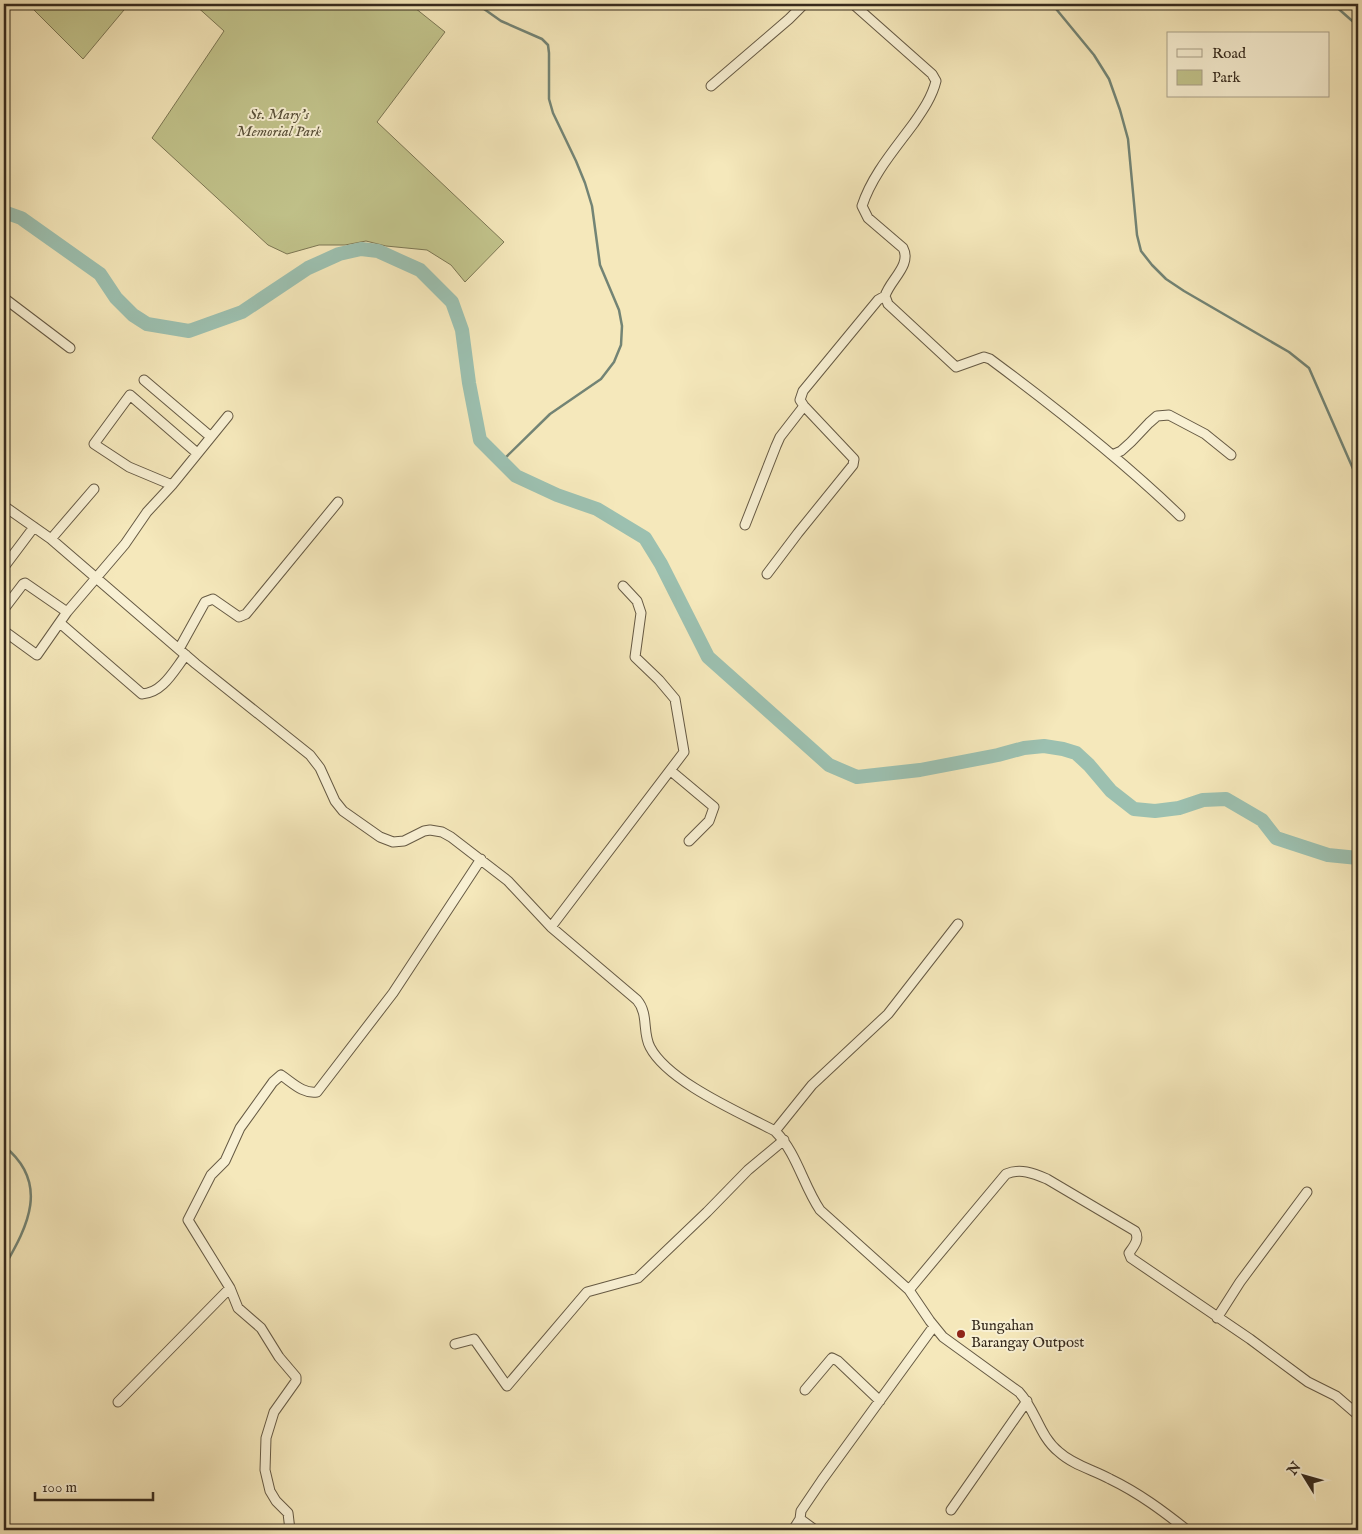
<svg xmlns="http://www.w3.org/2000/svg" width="1362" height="1534" viewBox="0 0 1362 1534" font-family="'IM FELL English',serif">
<rect width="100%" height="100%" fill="#f5e8bb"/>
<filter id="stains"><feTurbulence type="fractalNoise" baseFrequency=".004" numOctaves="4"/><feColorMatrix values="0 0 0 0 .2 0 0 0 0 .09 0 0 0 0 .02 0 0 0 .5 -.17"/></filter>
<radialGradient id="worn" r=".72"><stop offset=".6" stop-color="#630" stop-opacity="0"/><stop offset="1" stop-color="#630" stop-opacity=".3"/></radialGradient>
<path fill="#c2c48c" stroke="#7c7754" d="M29,4H129L83,59L29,5Z
M194,4H410L445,32L377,122L504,242L465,282L451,265L427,250L386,246L366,241L345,245H319L287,254L268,245L152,138L224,31Z"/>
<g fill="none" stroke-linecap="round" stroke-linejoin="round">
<path stroke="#738475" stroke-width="2.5" d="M477,4L501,21L542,39L548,45L549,53V99L553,113L576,161L585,183L592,206L600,265L619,310L622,326L621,345L614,362L601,379L550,414L502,461
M1052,4L1094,55L1109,79L1120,110L1128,139L1137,235L1141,251L1152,265L1166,279L1184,291L1289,352L1309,368L1354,471L1358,476
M1333,4L1358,26
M4,1146C50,1183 28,1226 4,1267"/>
<path stroke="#9cc0b0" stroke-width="14" d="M4,212L21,218L100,274L116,298L133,315L147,324L189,331L242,312L308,268L339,254L361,249L378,251L420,270L452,302L462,330L469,383L480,440L516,476L557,495L597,509L645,538L661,564L708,657L829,765L857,777L920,770L998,755L1024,748L1044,746L1063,749L1076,753L1089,765L1111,791L1134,809L1155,811L1179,808L1203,800L1226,799L1262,820L1276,838L1328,855L1358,858"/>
<defs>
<path id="minor" d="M853,4L932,74L936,81C932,97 923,110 914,123C895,149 872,175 862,206L868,218L903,248C912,265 890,280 885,296L888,304L956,367L984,357L990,359C1056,408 1121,459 1180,516
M711,86L789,19L804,4
M4,298L70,348
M144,380L211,437
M1112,455L1121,451L1131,442L1149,423L1157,416L1169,415L1205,434L1231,455
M172,485L129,467L94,444L130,395L197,453
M4,506L51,539L196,664L310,755L320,768L335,801L343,811L380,837L393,842L404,841L424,831L430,830L442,832L451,837L508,881L551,927L637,1000C649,1014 642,1032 650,1047C668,1082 741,1113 775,1131C797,1153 803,1185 820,1210L909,1290L930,1321L943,1337L1019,1392C1036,1410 1039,1436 1059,1452C1073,1465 1094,1470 1110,1479C1139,1493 1163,1511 1187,1530
M745,525L776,446L780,437L804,406
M51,539L94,489
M4,567L34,527
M767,574L798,533L853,465L854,459L804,406L800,400L803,391L878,300L885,296
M4,609L23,584L25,583L67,612L37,655L4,631
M67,612L125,544L147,512L172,485L228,416
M60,623L142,694C163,693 174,670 186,655
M179,649L205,602L213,599L239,617L246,614L338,502
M671,771L714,807L709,821L689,841
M551,927L684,752L675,699L659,680L635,657L641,613L637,601L623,586
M775,1131L812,1085L888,1014L958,924
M909,1290L1006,1174C1020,1168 1033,1173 1047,1179L1135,1231C1140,1239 1134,1246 1129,1253L1131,1258L1250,1339L1308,1382L1336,1396L1358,1415
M1217,1318L1240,1282L1307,1192
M455,1344L474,1339L507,1386L587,1292L638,1278L707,1212L748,1170L784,1140
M805,1390L832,1358L838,1361L880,1401
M118,1402L230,1288
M951,1510L1027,1401
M800,1519L815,1530
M290,1530L288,1513L276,1501L270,1491L265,1470L266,1438L274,1412L296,1381V1377L279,1357L261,1328L238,1308L230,1288L188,1220L211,1175L225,1161L240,1128L273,1082L281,1075C293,1083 303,1094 317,1092L393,993L481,859
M793,1530L800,1519L801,1511L822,1480L934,1326"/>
</defs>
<use href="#minor" stroke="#665a44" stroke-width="11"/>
<use href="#minor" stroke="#f8f0d3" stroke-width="9"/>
</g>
<circle fill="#8f2418" stroke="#f8f0d3" stroke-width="2" cx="961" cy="1334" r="5"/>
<g text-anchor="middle" stroke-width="4" stroke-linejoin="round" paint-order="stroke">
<g font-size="15" font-style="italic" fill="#595039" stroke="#f8f0d3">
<text x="279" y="119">St. Mary's<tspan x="279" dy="17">Memorial Park</tspan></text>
</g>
<g font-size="15" fill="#362a1d" stroke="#f8f0d3" text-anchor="start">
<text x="971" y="1330">Bungahan<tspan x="971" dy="17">Barangay Outpost</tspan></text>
</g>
</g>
<rect width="1362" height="1534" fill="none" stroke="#f5e8bb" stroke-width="20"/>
<rect x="5" y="5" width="1352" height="1524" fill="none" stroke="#362a1d" stroke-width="2.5"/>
<rect x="10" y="10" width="1342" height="1514" fill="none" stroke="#362a1d"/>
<rect x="1167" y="32" width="162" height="65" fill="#f8f0d3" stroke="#aaa18a"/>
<rect x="1177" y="49" width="25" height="8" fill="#f8f0d3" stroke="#aaa18a"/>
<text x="1212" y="58" font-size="15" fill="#362a1d">Road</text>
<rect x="1177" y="70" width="25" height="15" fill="#c2c48c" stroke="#aaa18a"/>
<text x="1212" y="82" font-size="15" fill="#362a1d">Park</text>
<g transform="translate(1304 1476) rotate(307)" stroke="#f8f0d3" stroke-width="4" paint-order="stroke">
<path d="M0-4L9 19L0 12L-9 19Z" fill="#362a1d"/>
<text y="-8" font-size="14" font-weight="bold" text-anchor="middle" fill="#362a1d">N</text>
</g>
<path d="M35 1492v8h118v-8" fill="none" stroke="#362a1d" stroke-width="2.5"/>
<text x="42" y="1492" font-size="15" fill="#362a1d" stroke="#f8f0d3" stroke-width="4" paint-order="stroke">100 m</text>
<rect width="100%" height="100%" filter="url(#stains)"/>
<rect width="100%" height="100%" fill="url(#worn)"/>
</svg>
